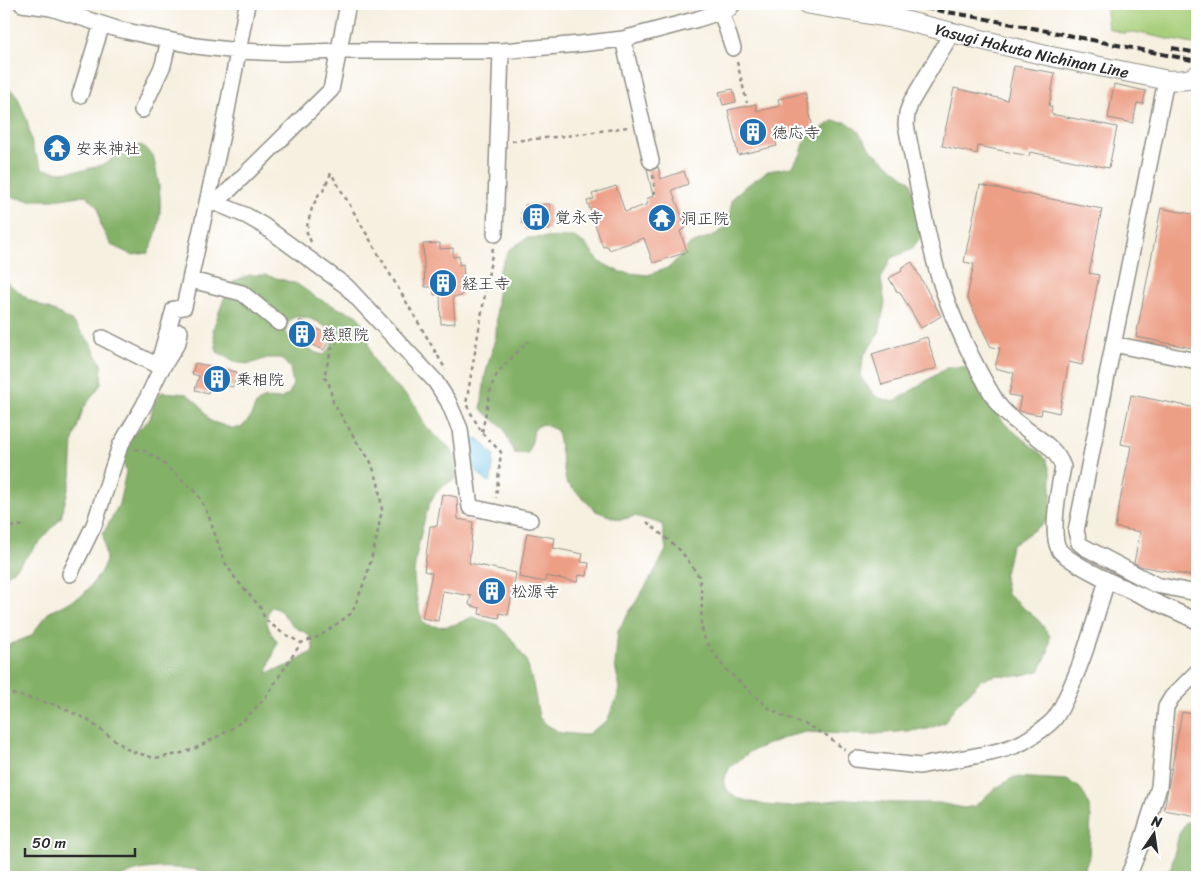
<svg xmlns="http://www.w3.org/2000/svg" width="1201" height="881" viewBox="0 0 1201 881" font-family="Sriracha,'Klee One',sans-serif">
<rect width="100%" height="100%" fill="#fff"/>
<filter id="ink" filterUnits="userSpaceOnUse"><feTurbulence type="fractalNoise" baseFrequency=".02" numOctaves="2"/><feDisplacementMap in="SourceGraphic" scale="10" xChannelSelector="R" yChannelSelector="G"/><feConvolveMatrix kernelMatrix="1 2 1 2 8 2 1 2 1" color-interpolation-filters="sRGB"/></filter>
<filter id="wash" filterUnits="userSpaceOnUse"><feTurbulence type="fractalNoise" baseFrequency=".0096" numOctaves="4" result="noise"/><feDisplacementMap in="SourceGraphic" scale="20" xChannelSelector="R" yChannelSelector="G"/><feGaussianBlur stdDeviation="1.12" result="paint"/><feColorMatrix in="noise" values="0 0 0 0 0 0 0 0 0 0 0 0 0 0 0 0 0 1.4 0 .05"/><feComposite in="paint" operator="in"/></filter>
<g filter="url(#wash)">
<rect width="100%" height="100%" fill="#f6f0e0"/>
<path fill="#a6ce78" stroke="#687c52" d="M1105,4H1197V45L1134,32L1122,33L1108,28Z"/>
<path fill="#84b168" stroke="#586e4a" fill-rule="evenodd" d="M4,86L16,93L27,120L33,149L43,169L61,172L84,170L108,163L118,151L141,145L153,155C161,192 166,218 148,253L132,255L111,245L101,227L98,207L86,195L54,200H27L4,195Z
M832,121L847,122L858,131L872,151L911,182L923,234L911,250L891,258L881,279L885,303L879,333L863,357L861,378L876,397L894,402L948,367H965L972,375L982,396L1006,425L1046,458L1051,474V518L1011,546L1004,578L1007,594L1039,621L1050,636L1048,653L1039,671L1018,676L996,675L981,680L954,708L945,722L928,729L865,735L806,732L786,737L751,751L730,767L723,781L728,791L736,798L765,805L790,807L816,802L850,799L895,803H939L964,808L975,806L993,790L1014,777L1067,780L1080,788L1088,802L1091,817L1089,858L1080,877H220C212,875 205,871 197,870C178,867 138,865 123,877H4V643L8,645L31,636L48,613L84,594L99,575L106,561L103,534L119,504L126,472L122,456L127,440L150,419L154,403L162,392L187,394L200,405L210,421L231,428H241L250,418L256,404L265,398L280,399L289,394L293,384L290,368L281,358H267L250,364L238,363L217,352L213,329L223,301L234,281L250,275H266L297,284L317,298L340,309L357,315L366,329L372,357L381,373L399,388L416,406L425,426L451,449L459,463L457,478C447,483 436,490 431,501C424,516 414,561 414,577C415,593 418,608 423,623C444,630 453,626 472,617L496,624L510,637L526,660L533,684L539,717L547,725L561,733L586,735L607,721L616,700L620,689L615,665L618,630L654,573L666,550L662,524L635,516L620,520L596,511L566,482L557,430L542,424L534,429L532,441L527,454L514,453L504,429L481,409L485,376L496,335L498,273L509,250L527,238L574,237L584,243L600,262L620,272L648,275L670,267L689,245L716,234L728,226L732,199L743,188L768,171L791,167L800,156L807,135L816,133ZM295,317C311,316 326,324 334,337L330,348L324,355C309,351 267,335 295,317ZM271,607C285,610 285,620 295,627C300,631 306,631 309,636C313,641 313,645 313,651L290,665L267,673C269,662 275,653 277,642C269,630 262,620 271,607Z
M4,280L29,300L60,314L74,323L91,344L102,366L101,384L83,409L73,441L71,478L61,518L19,565L4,578Z
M1186,822H1197V877H1158L1171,867L1179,834Z"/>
<path fill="#69c4e7" stroke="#4a7889" d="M472,438L479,439L494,455L491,482L486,481L471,465L468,443Z"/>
<g id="blocks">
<path fill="#ed9f86" d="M1014,66L1055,73L1049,106L1052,107L1051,114L1117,127L1109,168L1030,152L1029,156L978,146L977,154L942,146L954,88L1007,100Z
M1114,84L1146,91L1143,104L1137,103L1133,123L1108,118Z
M733,89L736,102L723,105L719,92Z
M805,93L813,128L774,137L777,146L738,155L728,110L756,104L757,111L780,106L778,99Z
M658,167L661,179L684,171L688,184L672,190L686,228L680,231L687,252L653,263L644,238L609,250L608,246L603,247L587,201L594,199L592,194L616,186L625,212L648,204L646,199L653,196L647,169L653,170Z
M980,185L1102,209L1089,273L1099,275L1082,365L1069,362L1059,413L1042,409L1041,415L1018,411L1021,397L1009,395L1014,373L995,368L1000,348L991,347L967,297L974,264L964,262Z
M550,204V230H526L525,224H522V211H525V205Z
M1161,208L1197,215V349L1136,337Z
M440,243V249L453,248V257L459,256V265L463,264L464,278L461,279L462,296L453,297L455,323L441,324L440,294L434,295L433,287H425L423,244Z
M912,262L941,316L921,328L899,291L897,292L889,278L902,271L901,268Z
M300,320L331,336L324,350L292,337Z
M927,337L937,368L882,385L872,354Z
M195,363L237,372L233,387L211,382L208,393L195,390L199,376L192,374Z
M1131,395L1197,408V577L1140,566L1134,563L1140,532L1115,527L1131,446L1121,444Z
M442,494L457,497L458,519L473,522L469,563L516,573L508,615L500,613L499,618L479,614L480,608L469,605L471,596L443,591L438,621L422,618L432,573L424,571L430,526H437Z
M527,533L555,538L553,548L583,554L581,562L589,563L587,576L579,575L577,582L546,576L545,582L519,577Z
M1182,712L1197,715V816L1164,810Z"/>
</g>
</g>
<g filter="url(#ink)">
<use href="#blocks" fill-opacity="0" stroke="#908e86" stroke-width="1"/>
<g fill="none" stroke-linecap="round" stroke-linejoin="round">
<defs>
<path id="minor" d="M22,4L51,8L117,29L196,46L238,51L285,53L340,51H501L580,44L623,39L698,19L729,9L733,4
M721,12L733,48
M897,19V4
M623,39L651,161
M1166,80L1076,531L1079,543L1084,547L1156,585L1197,593
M80,95L102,24
M142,110L163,65L169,40
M216,203L247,216L264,226L346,286L435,381L448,401L460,429L470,507L530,520
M208,205L216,203L331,90L348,4
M495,234L501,51
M191,280L242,293L279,323
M103,338L162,368
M1113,344L1197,361
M158,365L174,309L184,307L225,121L247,4
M70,574L94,525L120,446L144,405L159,373L178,342L180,332
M1107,580L1197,621
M856,759L920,766L930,764C955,759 1001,754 1023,742C1033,736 1046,728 1054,719C1061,711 1065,699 1070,689C1086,653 1096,617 1107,580C1094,573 1070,562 1060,551C1049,537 1059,486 1063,467C1053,438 1013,428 996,401C974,365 950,315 938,274C924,225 916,174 906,125L907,113L911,102L953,31
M1128,877L1140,847L1159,787L1166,707L1172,697L1197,672"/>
<g id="major">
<path id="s1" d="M807,4L897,19L1044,55L1166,80C1176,80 1189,82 1197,75"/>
</g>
</defs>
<use href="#minor" stroke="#908e86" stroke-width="18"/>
<use href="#major" stroke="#908e86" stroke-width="21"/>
<path stroke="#908e86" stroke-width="2.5" stroke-dasharray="4 4" stroke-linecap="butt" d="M737,62L747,103
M512,141L566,136L628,127
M653,175L655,194
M311,242L306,230L312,208L319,194L323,191L331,173L446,370
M493,248L466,404L482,433L501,452L496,498
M482,432L491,387L498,372L528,341
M135,449L143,450L157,458L197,493L208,514L224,561L235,578L260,607L265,619L281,632L301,643
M647,522L681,551L699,576L702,598L701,625L705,640L725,669L769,708L785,717L808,726L826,735L845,750
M4,531L16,525L23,526
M4,692L56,705L86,719L130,751L155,758L179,754L196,748L228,731L245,719L265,698L301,643L320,636L352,613L367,575L376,540L382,510L378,482L370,460L360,447L333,402L329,384L324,377L331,350L337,343"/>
<use href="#minor" stroke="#fff" stroke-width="15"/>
<use href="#major" stroke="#fff" stroke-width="19"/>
<path stroke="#2b2b2b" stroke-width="4" stroke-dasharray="8 4" stroke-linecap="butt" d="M901,4L982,18L1197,61
M1172,48L1197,53"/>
</g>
</g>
<defs>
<symbol id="building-disc" viewBox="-11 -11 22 22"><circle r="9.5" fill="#1f6fb2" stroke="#fff"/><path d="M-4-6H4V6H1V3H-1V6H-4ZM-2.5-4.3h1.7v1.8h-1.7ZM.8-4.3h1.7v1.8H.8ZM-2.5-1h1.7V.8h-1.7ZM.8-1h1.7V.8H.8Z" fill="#fff"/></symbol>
<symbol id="temple-disc" viewBox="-11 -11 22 22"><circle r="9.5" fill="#1f6fb2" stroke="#fff"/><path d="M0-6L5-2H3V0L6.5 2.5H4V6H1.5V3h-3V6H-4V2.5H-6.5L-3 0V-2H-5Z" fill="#fff"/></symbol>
</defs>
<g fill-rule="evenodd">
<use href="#building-disc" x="737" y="116" width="32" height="32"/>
<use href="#temple-disc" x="41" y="132" width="32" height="32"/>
<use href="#building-disc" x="520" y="201" width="32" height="32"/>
<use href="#temple-disc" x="646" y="202" width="32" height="32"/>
<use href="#building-disc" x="427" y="267" width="32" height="32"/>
<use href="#building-disc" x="286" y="318" width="32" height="32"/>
<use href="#building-disc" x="201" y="363" width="32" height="32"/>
<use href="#building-disc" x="476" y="575" width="32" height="32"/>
</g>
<g text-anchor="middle" stroke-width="4.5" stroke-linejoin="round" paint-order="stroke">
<g font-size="16" fill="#2b2b2b" stroke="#fff">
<text dy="6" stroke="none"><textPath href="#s1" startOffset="230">Yasugi Hakuta Nichinan Line</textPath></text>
</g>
<g font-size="16" fill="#2b2b2b" stroke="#fff" text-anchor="start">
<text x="772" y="138">徳応寺</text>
<text x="76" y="154">安来神社</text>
<text x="555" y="223">覚永寺</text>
<text x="681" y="224">洞正院</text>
<text x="462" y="289">経王寺</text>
<text x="321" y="340">慈照院</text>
<text x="236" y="385">乗相院</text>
<text x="511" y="597">松源寺</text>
</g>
</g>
<rect width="1201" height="881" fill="none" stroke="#fff" stroke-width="20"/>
<g transform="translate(1154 834) rotate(13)" stroke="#ffffff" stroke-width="4" paint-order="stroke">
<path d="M0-4L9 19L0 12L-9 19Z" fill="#2b2b2b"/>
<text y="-8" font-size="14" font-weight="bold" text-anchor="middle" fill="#2b2b2b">N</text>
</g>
<path d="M25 848v8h110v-8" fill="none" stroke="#2b2b2b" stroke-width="2.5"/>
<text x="32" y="848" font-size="15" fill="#2b2b2b" stroke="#ffffff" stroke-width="4" paint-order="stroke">50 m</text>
</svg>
